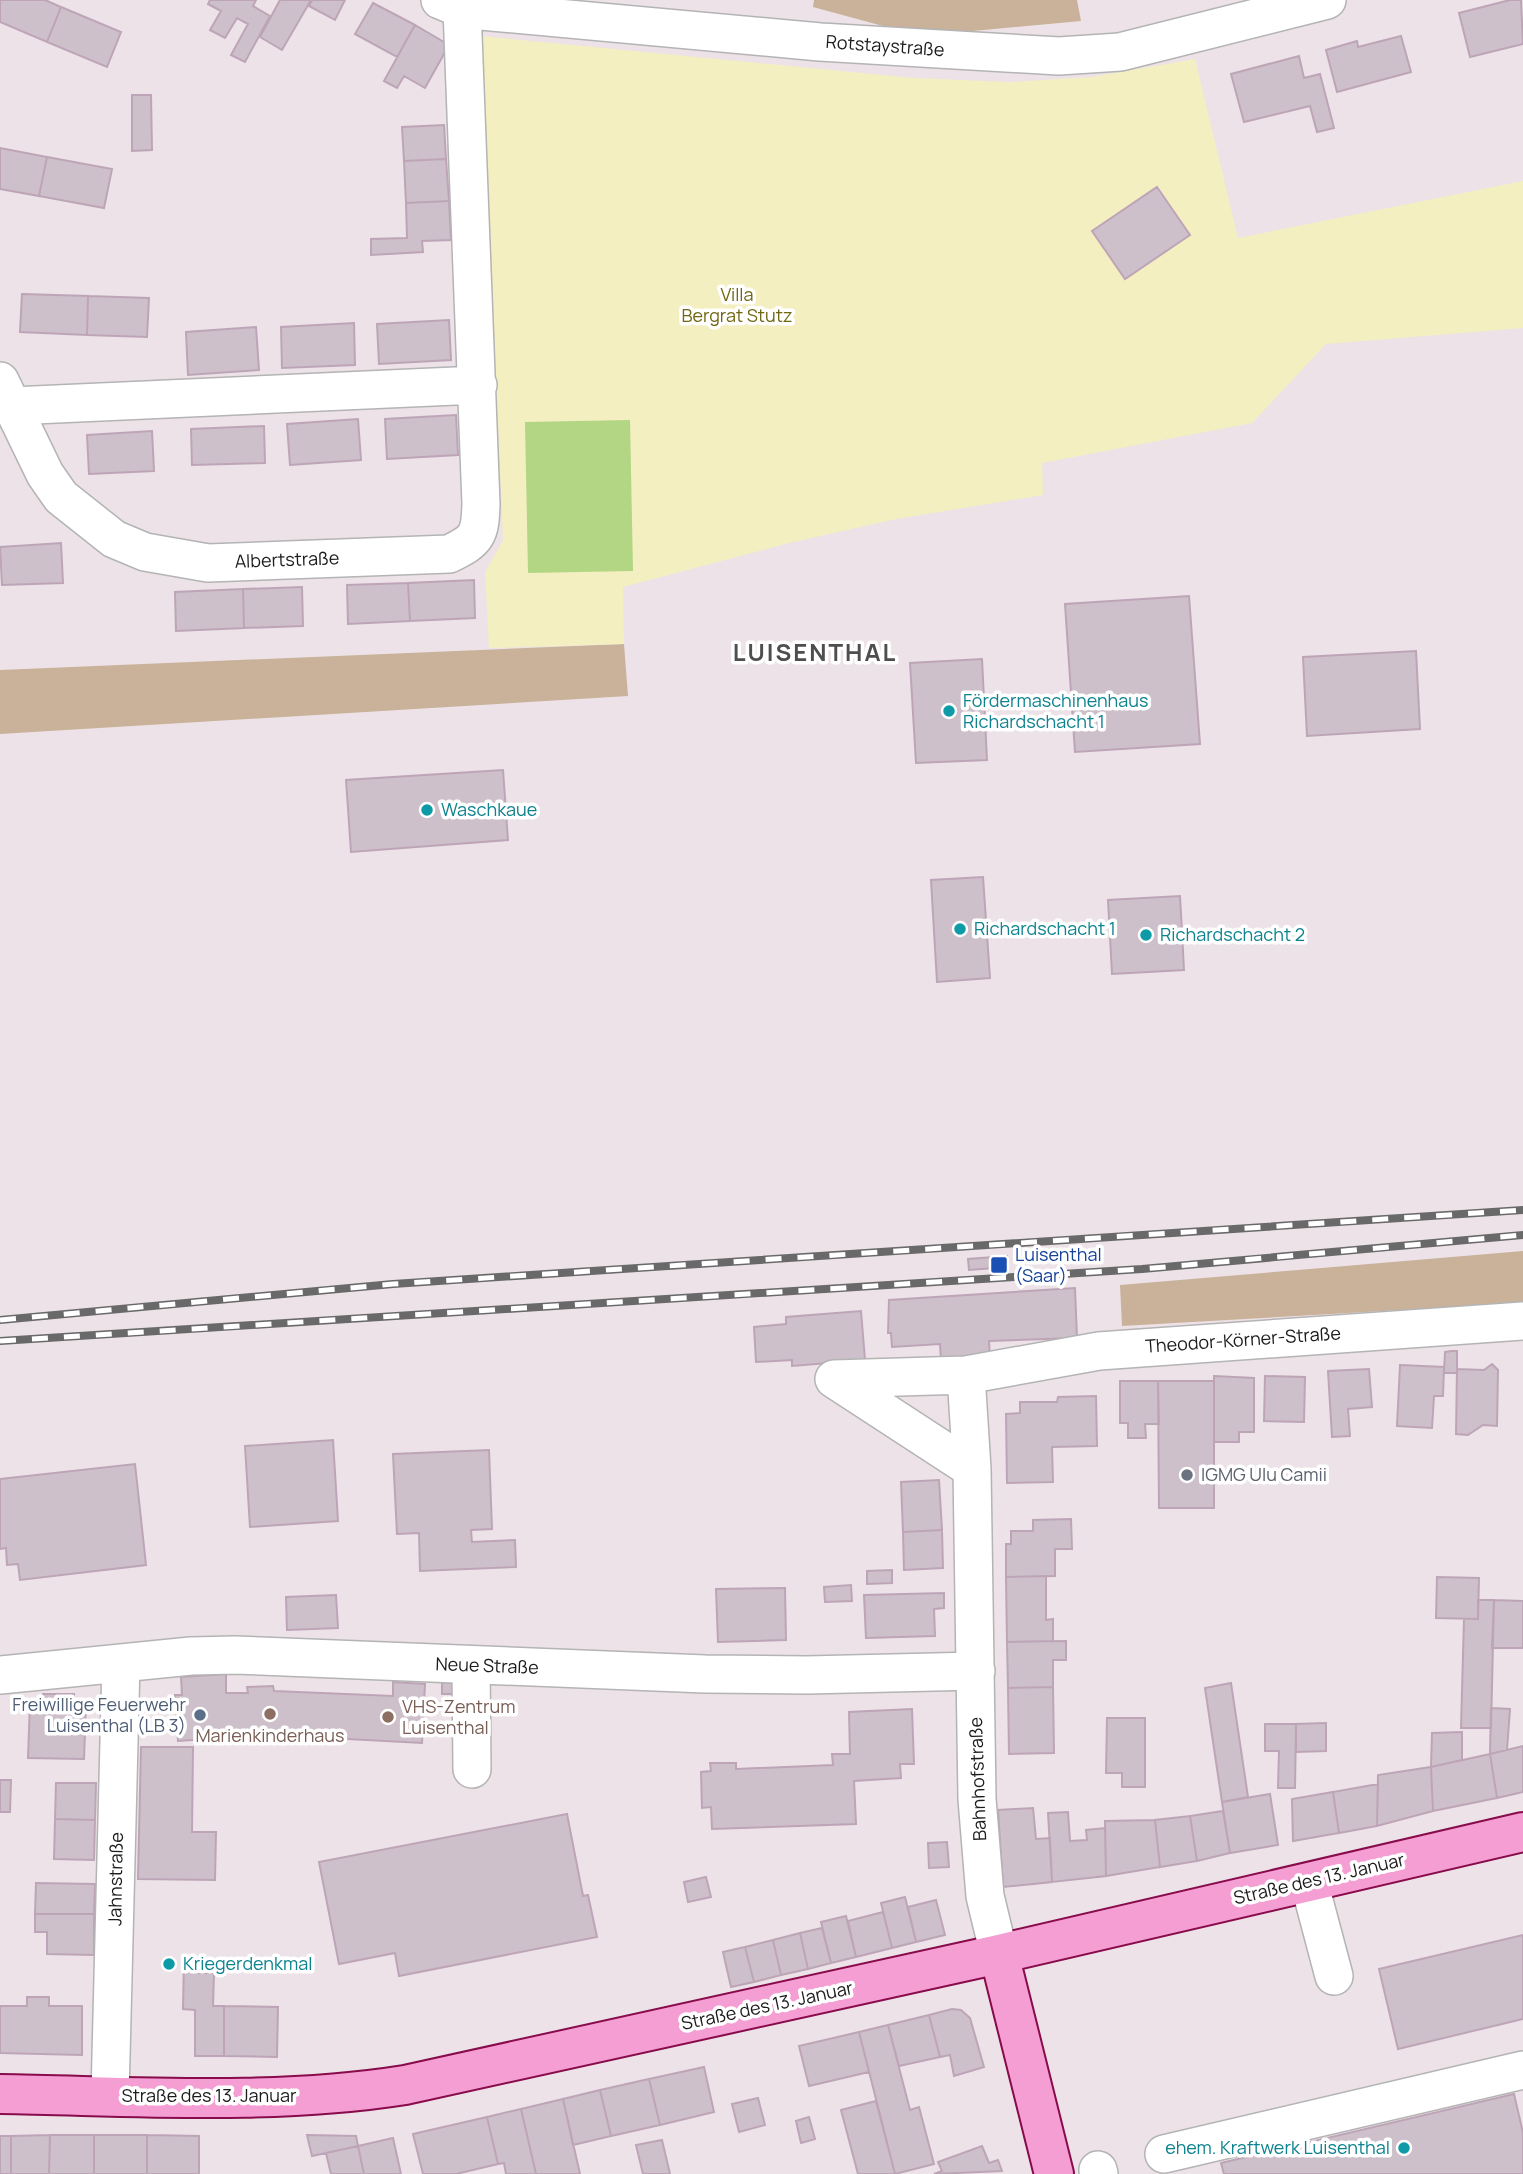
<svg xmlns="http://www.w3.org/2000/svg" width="1523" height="2174" viewBox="0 0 1523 2174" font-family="Manrope,sans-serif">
<rect width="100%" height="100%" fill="#ece2e7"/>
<path fill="#c9b299" d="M814,0H1077L1081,21L962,32L883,26L813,7Z
M624,644L628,696L0,734V670Z
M1523,1251V1303L1122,1326L1120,1285Z"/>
<path fill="#f4efc0" d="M481,36L913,78L1010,82L1092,77L1195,59L1238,238L1523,181V328L1326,344L1252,423L1042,463L1043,495L896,519L789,543L623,587L624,644L489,648L485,572L503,540Z"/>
<path fill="#b3d684" d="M630,420L633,571L528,573L525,422Z"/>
<path fill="#cec0ca" stroke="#bda5b7" stroke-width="2" d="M0,0H45L61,7L47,42L0,22Z
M210,0H256L253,6L270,16L245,62L231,55L248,24L237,18L225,38L210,30L221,11L208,4Z
M280,0H311L282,50L260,37Z
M312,0H345L335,20L309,6Z
M1510,0H1521L1523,44L1470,57L1459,13Z
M373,3L415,25L397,57L355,34Z
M61,7L121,32L107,67L47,42Z
M415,25L449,45L425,88L404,76L397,88L384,81Z
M1401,36L1411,72L1337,92L1326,50L1357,41L1358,47Z
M1299,56L1304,78L1320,74L1334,128L1317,132L1310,106L1244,122L1231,74Z
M132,95H151L152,150L132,151Z
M444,125L446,159L404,161L402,127Z
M0,148L47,157L39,196L0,189Z
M47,157L112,169L104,208L39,196Z
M446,159L449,201L406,203L404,161Z
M1157,187L1190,235L1125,279L1092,231Z
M449,201L451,240L422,241L423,252L371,255V239L407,238L406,203Z
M22,294L88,296L87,335L20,332Z
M88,296L149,298L147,337L87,335Z
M449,320L451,360L379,364L377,324Z
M354,323L355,365L282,368L281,327Z
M256,327L259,370L188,375L186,332Z
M456,415L458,455L387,459L385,419Z
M358,419L361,460L290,465L287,424Z
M264,426L265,463L192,465L191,429Z
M152,431L154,471L89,474L87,435Z
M61,543L63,583L2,585L0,547Z
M474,580L475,618L410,621L408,583Z
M408,583L410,621L348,624L347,585Z
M302,587L303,626L244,628L243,589Z
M243,589L244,628L176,631L175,592Z
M1189,596L1200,744L1075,752L1065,604Z
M1416,651L1420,729L1307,736L1303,657Z
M982,659L987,760L916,763L910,663Z
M503,770L508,840L351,852L346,780Z
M983,877L990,978L937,982L931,880Z
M1180,896L1184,970L1112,974L1108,900Z
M1007,1256L1008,1267L969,1270L968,1259Z
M1075,1288L1077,1338L989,1341L990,1358L941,1361L940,1344L892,1347L891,1333H888L889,1300Z
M861,1311L865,1360L792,1366V1360L756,1362L754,1327L786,1324V1317Z
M1451,1351H1457V1373H1444L1445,1352Z
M1492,1364L1498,1370L1497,1426L1483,1425L1468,1435L1456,1434L1457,1369L1484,1370Z
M1400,1365L1444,1367L1443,1396H1434L1432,1428L1397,1426Z
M1369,1369L1372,1407L1348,1409L1350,1436L1332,1437L1328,1371Z
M1214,1376L1254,1378V1432H1239V1442H1214Z
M1265,1376L1305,1377L1304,1422L1264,1421Z
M1120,1381H1158L1159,1424H1145L1146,1438H1128V1423H1120Z
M1158,1381H1214V1508H1159Z
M1096,1396L1097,1446L1052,1447L1053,1482L1007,1483L1006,1414L1020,1413V1402H1057L1058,1397Z
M333,1440L338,1521L250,1527L245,1446Z
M489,1450L492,1529L471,1530L472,1542L515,1540L516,1567L420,1571L419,1533L397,1534L393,1454Z
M135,1464L146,1565L20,1580L18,1564L7,1565L6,1548L0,1549V1479Z
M939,1480L942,1530L903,1532L901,1482Z
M1071,1519L1072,1549H1055V1576L1006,1577V1544H1011V1531H1033V1520Z
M942,1530L943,1568L904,1570L903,1532Z
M892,1570V1583L867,1584V1571Z
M1046,1576V1620L1053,1619V1641L1007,1642L1006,1577Z
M1437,1577L1479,1578L1478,1619L1436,1618Z
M851,1585L852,1601L825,1602L824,1587Z
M785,1588L786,1640L718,1642L716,1589Z
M944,1593V1608L934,1609L935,1636L866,1638L864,1595Z
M336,1595L338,1628L287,1630L286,1597Z
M1478,1600H1494L1491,1728H1461L1464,1619H1478Z
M1494,1600L1523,1601V1648H1492Z
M1066,1641V1660H1053V1687L1008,1688L1007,1642Z
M226,1674V1693H248L247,1687L273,1686L274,1691L393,1696V1682L425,1684L422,1743L272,1735L178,1741L175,1695H182L181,1677Z
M442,1682L453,1683V1694H442Z
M1231,1683L1248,1797L1222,1802L1205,1688Z
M1053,1687L1054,1753L1009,1754L1008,1688Z
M43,1694H74V1704H86L84,1759L28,1758L30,1703H42Z
M1491,1708L1510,1709L1507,1750L1490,1754Z
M912,1709L914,1764H900L901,1778L854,1781L856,1824L712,1829L711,1807L702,1808L701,1772L711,1771L710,1763H736V1769L833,1765L832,1754H850L849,1712Z
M1107,1718H1145V1787H1122V1773H1106Z
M1326,1723V1751L1296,1752V1724Z
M1265,1724H1296L1295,1788H1278L1279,1751H1265Z
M1462,1732V1760L1431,1767L1432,1733Z
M1523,1746V1792L1497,1798L1490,1754Z
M141,1747H193L192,1832H216L215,1880L138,1879Z
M1490,1754L1497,1798L1433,1811L1431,1767Z
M1431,1767L1433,1811L1377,1826L1378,1775Z
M0,1780H11L10,1812H0Z
M56,1783H96L95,1820L55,1819Z
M1378,1784L1377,1826L1339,1833L1333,1792Z
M1333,1792L1339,1833L1293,1841L1292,1799Z
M1270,1794L1278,1845L1230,1853L1222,1802Z
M1033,1808L1036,1839L1050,1838L1052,1882L1003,1887L998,1810Z
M1223,1811L1230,1853L1197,1861L1190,1816Z
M1068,1812L1070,1841L1087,1840L1086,1830L1105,1828L1106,1876L1052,1882L1048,1813Z
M567,1814L583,1896L588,1895L597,1937L399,1976L395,1953L339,1964L319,1862Z
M1190,1816L1197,1861L1160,1867L1155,1820Z
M55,1819L95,1820L94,1860L54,1859Z
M1155,1820L1160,1867L1106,1876L1105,1821Z
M947,1842L949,1867L929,1868L928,1843Z
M706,1877L711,1897L688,1902L684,1882Z
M36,1883L95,1884L94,1914H35Z
M905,1897L916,1942L892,1948L881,1903Z
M936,1900L945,1935L916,1942L908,1907Z
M883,1912L892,1948L856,1957L848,1921Z
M35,1914H94V1955L47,1954V1932H35Z
M846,1916L856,1957L831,1963L821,1922Z
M822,1928L831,1963L808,1969L800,1933Z
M800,1933L808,1969L781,1975L773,1940Z
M1523,1935V2019L1398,2049L1379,1969Z
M773,1940L781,1975L754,1982L745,1947Z
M745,1947L754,1982L731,1987L723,1952Z
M184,1959H195V1973H214L213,2006H224V2056H195V2010L183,2009Z
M27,1997H49V2006H82V2055L0,2053V2006H27Z
M224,2006L278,2007L277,2057L224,2056Z
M952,2009L961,2010L970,2018L984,2067L954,2076L950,2055L940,2057L929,2015Z
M929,2015L940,2057L899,2066L888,2025Z
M888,2025L910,2110L919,2107L934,2164L895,2174L859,2032Z
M859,2032L869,2072L809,2086L799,2046Z
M704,2067L714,2112L660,2125L649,2079Z
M649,2079L660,2125L611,2136L600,2090Z
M600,2090L611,2136L573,2145L563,2099Z
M1514,2094L1523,2133V2174H1224L1221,2163Z
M758,2098L765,2125L739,2132L732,2104Z
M563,2099L580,2174H536L521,2109Z
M876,2101L895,2174H858L841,2110Z
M521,2109L536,2174H506L504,2163L498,2164L487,2117Z
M487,2117L498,2164L456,2174H423L413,2134Z
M809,2117L815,2139L801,2143L796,2121Z
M50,2135L49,2174H11V2136Z
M50,2135H94V2174H49Z
M94,2135H147V2174H94Z
M147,2135L199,2136V2174H147Z
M307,2135L356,2136L358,2146L312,2156Z
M0,2136H11V2174H0Z
M393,2138L401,2174H364L358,2146Z
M662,2140L670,2174H643L636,2145Z
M358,2146L364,2174H331L326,2153Z
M982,2146L989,2163L998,2160L1002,2171L934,2174L942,2171L938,2162Z"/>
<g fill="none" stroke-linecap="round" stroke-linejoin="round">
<defs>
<path id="minor" d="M440,0L462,9L492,12L820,42L1059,56L1120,52L1327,0
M0,381L45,474L61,497L114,539L145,552L208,563L449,554C478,540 480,535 481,504L462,9
M12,406L478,385
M966,1375L972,1469L977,1799L985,1896L999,1954
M834,1379L966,1375L1099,1351L1523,1321
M834,1379L972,1469
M471,1665L472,1769
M0,1675L191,1656L235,1655L705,1674L807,1675L976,1671
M1309,1882L1334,1976
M110,2095L121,1663
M1164,2154L1523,2070
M1098,2170L1099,2174"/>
<path id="major" d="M999,1954L1054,2174
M0,2094C134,2096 272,2106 405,2085L999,1954L1523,1832"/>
</defs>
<use href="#minor" stroke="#b4b4b4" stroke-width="40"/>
<use href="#major" stroke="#880b4b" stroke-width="42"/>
<use href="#minor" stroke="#fff" stroke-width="37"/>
<use href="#major" stroke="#f49ed3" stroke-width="38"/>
<defs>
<path id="rail" d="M0,1320L393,1284L1523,1210
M0,1341L1142,1269L1523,1235"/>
</defs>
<use href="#rail" stroke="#696969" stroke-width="8"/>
<use href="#rail" stroke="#fff" stroke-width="5" stroke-dasharray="16" stroke-linecap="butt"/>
</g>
<g fill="#0f9aa8" stroke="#fff" stroke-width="2.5">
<circle cx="949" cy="711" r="7"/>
<circle cx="427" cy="810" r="7"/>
<circle cx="960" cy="929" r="7"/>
<circle cx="1146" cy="935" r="7"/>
<circle cx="169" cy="1964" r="7"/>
<circle cx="1404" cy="2148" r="7"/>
</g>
<rect fill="#1a4fb4" stroke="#fff" stroke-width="2.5" x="990" y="1256" width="18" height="18" rx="3.5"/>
<circle fill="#6b7280" stroke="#fff" stroke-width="2.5" cx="1187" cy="1475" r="7"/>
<g fill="#8d6e63" stroke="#fff" stroke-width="2.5">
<circle cx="270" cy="1714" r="7"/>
<circle cx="388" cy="1717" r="7"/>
</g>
<circle fill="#5c6f8a" stroke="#fff" stroke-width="2.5" cx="200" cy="1715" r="7"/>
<g text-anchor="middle" stroke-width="7" stroke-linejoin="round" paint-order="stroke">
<g font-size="18" fill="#1b1b1b" stroke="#fff">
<text transform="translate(885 46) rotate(4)" y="6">Rotstaystraße</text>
<text transform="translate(287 560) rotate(-2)" y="6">Albertstraße</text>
<text transform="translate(1243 1340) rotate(-4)" y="6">Theodor-Körner-Straße</text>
<text transform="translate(487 1666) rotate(2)" y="6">Neue Straße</text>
<text transform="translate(978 1779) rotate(-92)" y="6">Bahnhofstraße</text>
<text transform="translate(116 1879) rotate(-89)" y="6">Jahnstraße</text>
<text transform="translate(1319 1879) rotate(-13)" y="6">Straße des 13. Januar</text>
<text transform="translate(767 2006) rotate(-12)" y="6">Straße des 13. Januar</text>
<text x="209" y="2102">Straße des 13. Januar</text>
</g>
<g font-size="18" fill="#706713" stroke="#fff">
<text x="737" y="301">Villa<tspan x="737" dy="21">Bergrat Stutz</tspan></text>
</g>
<g font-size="18" fill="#0d838f" stroke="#fff" text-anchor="start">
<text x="963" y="707">Fördermaschinenhaus<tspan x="963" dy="21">Richardschacht 1</tspan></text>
<text x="441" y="816">Waschkaue</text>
<text x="974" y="935">Richardschacht 1</text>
<text x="1160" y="941">Richardschacht 2</text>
<text x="183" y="1970">Kriegerdenkmal</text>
<text x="1390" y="2154" text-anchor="end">ehem. Kraftwerk Luisenthal</text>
</g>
<g font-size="18" fill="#164399" stroke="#fff" text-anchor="start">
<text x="1015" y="1261">Luisenthal<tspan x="1015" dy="21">(Saar)</tspan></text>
</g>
<g font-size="18" fill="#5b616d" stroke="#fff" text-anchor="start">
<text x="1201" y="1481">IGMG Ulu Camii</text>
</g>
<g font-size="18" fill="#4e5e75" stroke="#fff" text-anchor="end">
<text x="186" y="1711">Freiwillige Feuerwehr<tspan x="186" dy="21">Luisenthal (LB 3)</tspan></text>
</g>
<g font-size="18" fill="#785e54" stroke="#fff" text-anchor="start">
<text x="402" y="1713">VHS-Zentrum<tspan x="402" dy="21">Luisenthal</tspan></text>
<text x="270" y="1742" text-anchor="middle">Marienkinderhaus</text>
</g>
<g font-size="24" font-weight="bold" letter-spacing="2" fill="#4e4e4e" stroke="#fff">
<text x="815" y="661">LUISENTHAL</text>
</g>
</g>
</svg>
